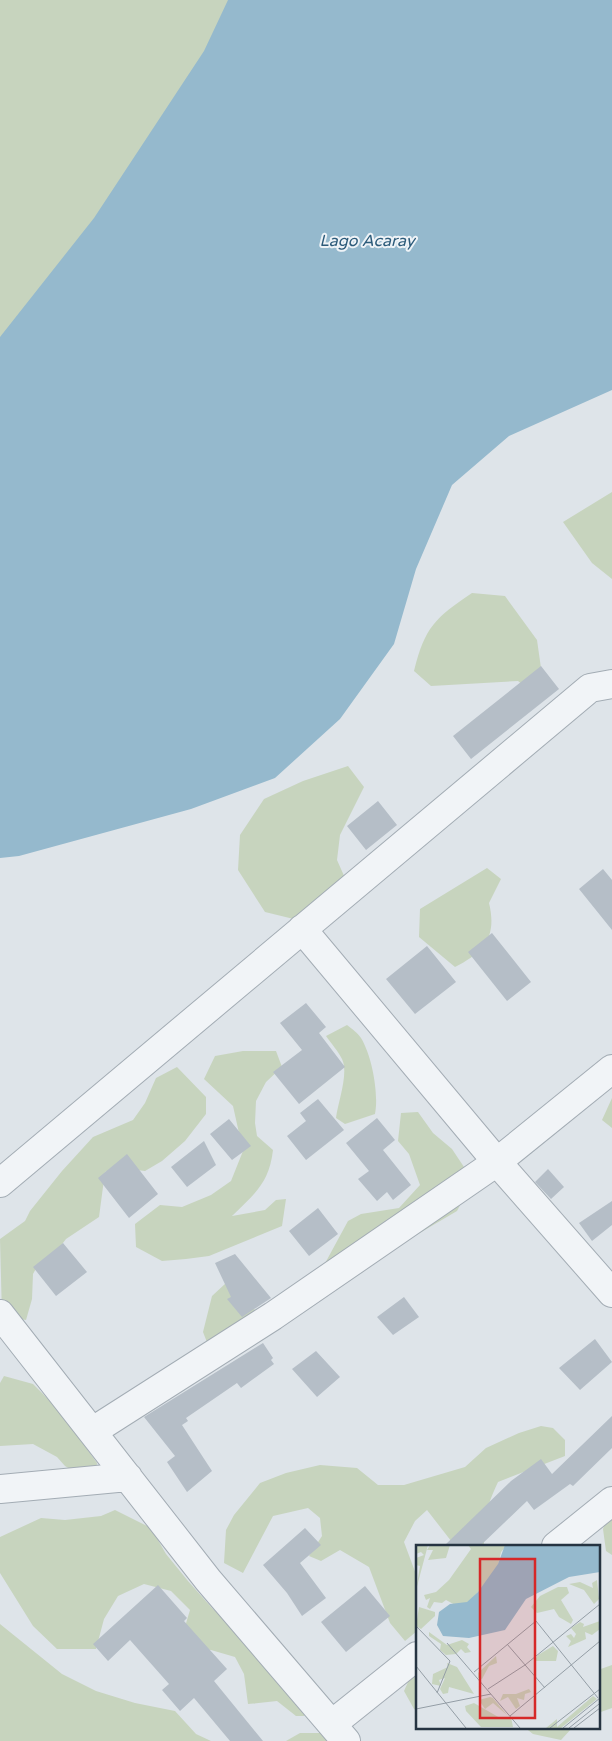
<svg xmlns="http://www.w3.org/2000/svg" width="612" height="1741" viewBox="0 0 612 1741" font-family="'Varela Round',sans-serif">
<rect width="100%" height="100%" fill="#dee4e9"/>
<path fill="#c7d4be" d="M0,0H234L221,54L0,355Z
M612,492V579L592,563L563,522Z
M472,593L505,596L537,640L541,668L523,685L518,681L431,686L414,671C425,627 435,618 472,593Z
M348,766L364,787L340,835L337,860L353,896L340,916L306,922L265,912L238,870L240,835L264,799L303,781Z
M487,868L501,879L489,903C497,936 485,952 455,967L419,937L420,909Z
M347,1025C352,1029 358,1033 361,1038C372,1056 379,1094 375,1114L345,1124L336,1118C338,1102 349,1073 342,1059C338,1051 331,1043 326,1036Z
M243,1051H276L282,1067L266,1082L256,1101L255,1123L257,1136L273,1150C269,1184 254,1194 232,1216L265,1210L276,1200L286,1199L282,1226L209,1256L186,1259L162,1261L136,1247L135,1224L160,1205L182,1207L211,1195L231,1181L243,1151L233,1106L204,1079L215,1056Z
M177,1067L206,1097V1114L185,1141L162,1161L145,1171L121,1168L105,1172L99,1217L66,1239L56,1252L39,1263L33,1274L32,1299L26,1320L2,1316L0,1239L25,1221L30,1211L62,1171L93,1137L133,1120L145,1103L156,1078Z
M612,1098V1128L602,1120Z
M418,1112L433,1133L452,1149L464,1167L469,1188L457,1211L367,1264L352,1278L327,1279L323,1267L348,1221L361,1214L399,1208L420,1185L409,1154L398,1141L401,1113Z
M226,1283L246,1295L258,1315L210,1350L203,1332L212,1296Z
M4,1376L33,1384L59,1410L97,1463L96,1475H80L65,1466L57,1457L33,1444L0,1446V1383Z
M541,1426L553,1428L565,1440V1456L498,1482C487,1505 484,1518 484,1544L455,1546L427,1510L415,1521L404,1542L417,1577V1631L405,1641L390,1623L369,1567L340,1550L321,1561L309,1556L322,1536L320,1518L308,1508L273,1516L243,1573L224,1563L226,1530L234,1515L260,1483L286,1473L320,1465L357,1468L378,1485H404L465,1467L486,1448L519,1433Z
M115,1510L151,1528L166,1554L188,1581L212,1608L247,1640L308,1706L304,1716H296L277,1701L248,1704L244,1674L235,1657L211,1650L184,1647V1630L190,1610L171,1591L144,1584L118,1596L104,1619L96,1649H57L33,1626L0,1573V1537L41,1518L65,1520L101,1516Z
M610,1511H612V1555L606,1551L603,1529Z
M0,1624L62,1674L96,1691L135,1703L175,1711L196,1734L211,1741H0Z
M417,1662V1711L414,1709L404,1691Z
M612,1665V1708L598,1713V1670Z
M524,1727H573L561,1740L533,1734Z
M300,1733H338L352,1741H286Z"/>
<path fill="#95b9cd" d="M228,0H612V390L509,436L452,485L416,569L394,644L340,719L275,778L191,809L19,856L0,858V337L94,218L204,51Z"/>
<path fill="#b5bec7" d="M541,666L559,689L471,759L453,736Z
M378,801L397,825L366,850L347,826Z
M603,869L612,880V930L579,889Z
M492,933L531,982L507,1001L468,952Z
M427,946L456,982L415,1014L386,979Z
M306,1003L326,1027L319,1033L345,1067L299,1104L273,1072L302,1050L280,1023Z
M318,1099L344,1130L306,1160L287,1136L306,1121L300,1113Z
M377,1118L395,1140L383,1150L411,1185L393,1200L387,1192L377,1201L358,1179L369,1171L346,1143Z
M229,1119L251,1146L232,1160L210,1134Z
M204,1141L216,1165L187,1187L171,1167Z
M127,1154L158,1194L129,1218L98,1178Z
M548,1169L564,1187L551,1199L535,1182Z
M612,1201V1225L592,1241L579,1223Z
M318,1208L338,1234L309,1256L289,1231Z
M63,1243L87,1272L56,1296L33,1267Z
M235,1254L271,1298L242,1317L227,1299L231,1297L215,1263Z
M404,1297L419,1317L393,1335L377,1317Z
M595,1339L612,1362L580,1390L559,1368Z
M263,1343L273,1358L271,1360L274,1364L241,1388L237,1383L186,1418L188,1421L182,1425L212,1471L187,1492L167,1462L175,1456L144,1417Z
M316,1351L340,1377L317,1397L292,1369Z
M612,1416V1448L573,1486L570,1484L534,1510L527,1501L480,1546H444L511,1481L541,1459L552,1474Z
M305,1528L321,1545L300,1563L326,1598L302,1616L287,1593L263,1565Z
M158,1585L187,1618L184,1621L227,1669L214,1681L263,1741H230L194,1698L180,1711L162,1690L169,1684L130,1640L108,1661L93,1644Z
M365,1586L390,1616L346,1652L321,1622Z"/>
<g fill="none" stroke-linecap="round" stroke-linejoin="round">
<defs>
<path id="minor" d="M302,929L497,1162L612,1293
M0,1183L590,688L612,684
M0,1314L208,1580L346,1741
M93,1431L273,1316L497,1162L612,1069
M0,1489L128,1477
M556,1546L612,1501
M332,1724L417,1656"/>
</defs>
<use href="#minor" stroke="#a3acb4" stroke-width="30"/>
<use href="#minor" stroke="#f1f4f7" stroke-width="28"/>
</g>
<g text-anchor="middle" stroke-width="4" stroke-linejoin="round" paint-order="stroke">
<g font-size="16" font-style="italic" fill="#2c5b7a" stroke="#eef3f7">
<text x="367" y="246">Lago Acaray</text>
</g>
</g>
<g transform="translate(416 1545)">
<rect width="184" height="184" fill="#dee4e9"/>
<path d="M0,0H12L0,45L4,21L0,20V13L8,10L5,7L0,9ZM14,0H34L30,13L12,15L17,5H11ZM52,0H91L85,7L81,25L55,55L43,62L30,55L26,58L18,57L14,64L11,62L14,53L10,55L8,50L20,47L33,35L55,4ZM181,35L183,54L178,59L168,45L153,39L164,37L177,43L176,38ZM142,42H151L153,48L145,55L157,75L155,79L143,72L138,64L121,68L115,62L124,51ZM3,62L19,67V71L5,84L0,81ZM184,76V84L176,90L169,87L170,94L152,102L155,96L150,91L155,89L158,93L160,89L155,83L164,77L168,79L167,82ZM13,87L31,100L46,95L53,99L51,102L55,107L49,108L45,104L40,109L30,110L24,105L25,99L13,91ZM137,101L142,106L140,116H118L122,110ZM80,111L81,118L73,121L66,134L62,133V128ZM31,118L41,122L58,149L33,142L32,148L27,149L24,144L29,133L23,135L25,141L16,139L17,129L32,122ZM113,144L115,147L109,149L108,155L101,153L104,161L100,164L92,152L84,156L87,149H100ZM177,151L181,154L145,183H130L141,174V182ZM74,152L77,153L91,170L77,158L69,164L63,155ZM58,158L84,173L95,172L97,182H65L50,166L49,161Z" fill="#c7d4be"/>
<path d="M89,0H184V27L153,32L110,54L89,85L53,93L27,91L21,80L23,67L34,59L51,57L62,47L82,19Z" fill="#95b9cd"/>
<path fill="none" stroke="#949ea6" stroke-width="1" d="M0,81L34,116L21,148M31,98L104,183M91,99L129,143M0,121L50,183M58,127L120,76L182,153M72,144L109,120L184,59M0,164L75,149M94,171L184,96M134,183L184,144M147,183L184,153M153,183L183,159M158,183L184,163"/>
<path fill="#d62828" fill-opacity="0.15" stroke="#d62828" stroke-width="2.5" d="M64,14H119V173H64Z"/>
<rect width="184" height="184" fill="none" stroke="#263442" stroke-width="2.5"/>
</g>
</svg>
